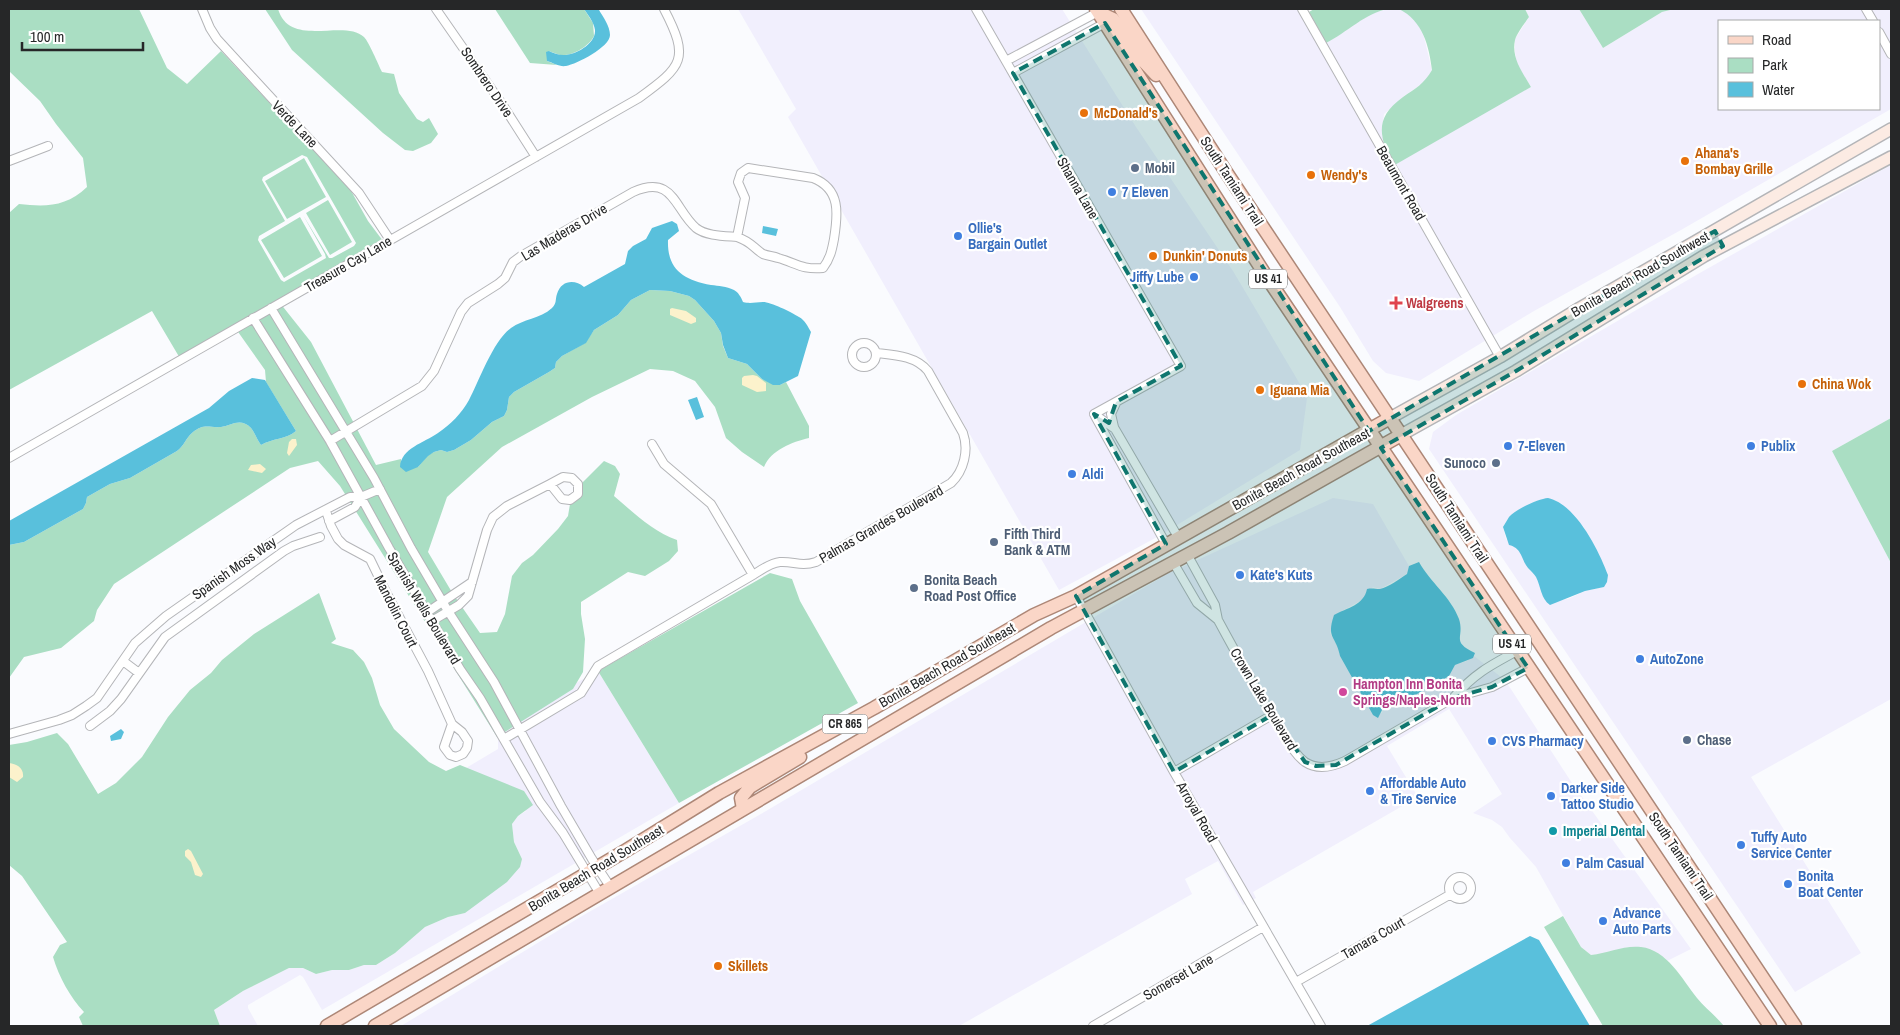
<svg xmlns="http://www.w3.org/2000/svg" width="1900" height="1035" viewBox="0 0 1900 1035" font-family="'Archivo Narrow',sans-serif">
<rect width="100%" height="100%" fill="#fafbfe"/>
<path fill="#f1effd" fill-rule="evenodd" d="M738,9H1062L1136,127L1233,271L1297,379L1307,398L1300,450L1159,536L1059,590L788,117L796,109Z
M1141,9H1307L1326,43L1372,13L1388,9H1399L1408,13L1417,23L1423,33L1432,70L1425,82L1404,96L1384,114L1382,134L1387,153L1531,87L1516,63L1515,51V39L1529,17L1525,9H1579L1603,48L1662,12L1674,9H1891V109L1681,230L1534,311L1419,381L1386,373L1373,361L1340,307ZM1719,21H1879V109H1719Z
M1891,165V418L1832,451L1891,563V699L1751,777L1861,953L1795,992L1429,449L1433,432L1456,415L1698,274ZM1536,501L1583,526L1608,574L1603,587L1585,591L1568,599L1545,601L1537,578L1528,568L1520,551L1506,539L1503,527L1509,517Z
M1333,498L1373,504L1409,566L1407,574L1380,589L1373,587L1362,600L1340,612L1330,633L1339,649L1340,656L1373,715L1382,713L1386,702L1399,703L1444,680L1455,665L1467,661L1474,656L1505,680L1570,780L1691,949L1667,961L1665,958L1628,947L1603,954L1591,955L1581,947L1536,867L1510,838L1502,827L1492,820L1473,813L1502,794L1449,709L1387,746L1418,797L1253,892L1256,898L1243,905L1218,861L1185,879L1192,894L959,1026H401L582,916L766,811L1169,573Z
M598,671L679,803L322,1010L303,977L300,975L248,1005V1008L258,1026H220L214,1010L243,991L289,968H303L316,974L332,970H349L364,965H376L395,953L425,927L448,917L465,913L522,859L514,842L512,824L518,816L526,811L474,772L466,768L498,749V736L573,689L576,683Z"/>
<path fill="#aadec3" fill-rule="evenodd" d="M9,9H139L167,68L187,84L221,51L350,189L368,221L383,241L280,303L311,342L376,465L401,459V461L418,467L428,455L434,452L441,450L447,452L454,450L471,440L492,422L504,416L507,410L509,397L514,392L549,372L555,368L556,362L562,356L585,343L594,330L618,315L631,300L650,290L670,291L689,296L695,300L714,321L721,333L723,346L728,358L747,364L762,379L780,385L786,382L809,426V438C792,442 771,450 764,467L742,452L726,438L715,407L695,381L673,371L650,369L592,397L502,447L447,497L428,552L453,594L480,633L497,632L505,614L512,576L522,563L533,555L558,529L568,516L571,498L579,486L604,461L615,466L620,474L614,496C634,513 652,531 677,540L678,551L669,561L645,576L628,572L581,602V614L585,639L583,672L573,689L497,737L340,486L318,461L290,468L114,584L97,610L94,621L61,648L24,657L9,678V545L24,542L83,509L86,503L87,497L110,484L130,478L177,451C184,446 186,438 192,433C204,423 208,428 221,427C231,426 240,417 251,428C255,433 257,440 261,445C273,438 285,440 296,431L266,382L265,370L236,329L181,360L152,311L9,390V213L19,204C46,207 66,207 87,187L83,158L56,124L40,101L9,71ZM302,155L307,157L356,243L354,246L332,258H329L303,215L325,254L326,258L284,282L281,280L258,240L259,236L285,221L262,180L263,177Z
M265,9H278C290,49 344,18 364,37C369,42 378,64 382,72L394,74L399,93L417,119L423,122L429,118L438,134L431,143L413,151L405,150L383,133L292,50Z
M495,9H584L593,23L594,36C589,46 572,57 560,55C556,54 552,52 549,51L547,61L557,65L530,63Z
M1314,9H1388C1367,12 1346,33 1326,43L1309,12Z
M1399,9H1525L1529,17C1525,23 1517,33 1515,40C1511,58 1523,73 1531,87L1393,166C1379,136 1374,118 1403,97C1416,88 1424,84 1432,70C1429,46 1423,21 1399,9Z
M1579,9H1674L1662,12L1603,48Z
M304,158L326,197L287,219L265,181Z
M328,200L352,242L330,255L306,213Z
M300,217L322,256L284,278L261,240Z
M1891,418V563L1832,451Z
M770,573L792,579L800,601L858,703L679,803L598,671Z
M319,593L336,639L331,643L353,650L364,662L372,678L380,705L394,729L429,762L446,771L460,765L524,791L533,805L518,816L512,824L514,842L522,859L520,867L507,882L465,913L448,917L425,927L395,953L376,965H364L349,970H332L316,974L303,968H289L243,991L214,1010L220,1026H83L79,1017L84,1012C70,997 59,977 53,957L60,945L67,942L22,876L9,865V745L27,742L57,733L68,744L98,794L116,783L142,757L168,717L190,690L211,673L222,660L254,634Z
M1563,916L1581,947L1591,955C1608,953 1624,945 1641,947C1667,950 1682,979 1697,998C1705,1008 1716,1016 1724,1026H1603L1544,927Z"/>
<path fill="#fcf2cc" d="M672,308L686,311L696,318V322L691,324L670,315V309Z
M753,375L757,376L766,383V391L757,392L742,385V378L744,376Z
M292,439H296L297,445L289,456L287,453L289,442Z
M260,464L266,469L262,473L248,470L251,465Z
M9,763C17,764 24,768 23,777L17,782L9,777Z
M188,849L191,851L203,874L201,877L195,875L191,862L185,856V851Z"/>
<path fill="#59c0dc" d="M584,9L599,10C603,17 610,26 610,35C610,47 577,64 566,66C559,67 554,63 547,61L546,52L549,51C553,53 558,55 564,55C575,55 596,44 595,30C594,22 588,15 584,9Z
M672,221L677,224L679,231L668,240C667,269 683,280 711,285C719,286 726,286 734,290C738,292 741,297 743,302C751,304 755,302 763,302C771,302 791,312 799,317C805,320 808,327 811,332L798,376L780,385H773L762,379L747,364L728,358L723,345L721,333L714,321L695,300L689,296L670,291L650,290L631,300L618,315L594,330L586,343L562,356L556,362L555,368L549,372L514,392L509,397L507,410L504,416L492,422L471,440L454,450L447,452L441,450L434,452L428,456L418,467L406,472L400,467C401,448 424,443 438,433C450,425 462,413 469,400C479,381 493,341 511,328C523,319 540,319 552,308C557,303 555,300 557,294C561,280 575,279 584,287L625,264L628,251L633,246L646,239L652,228Z
M763,226L778,229L776,236L762,233Z
M252,378L265,380L296,431C285,440 273,438 261,445C257,440 255,433 251,428C240,417 231,426 221,427C208,428 204,423 192,433C186,438 184,446 177,451L130,478L110,484L87,497L86,503L83,509L24,542L9,545V521L209,408L229,391Z
M697,397L704,417L696,420L688,400Z
M1548,498C1576,504 1599,551 1608,575L1607,582L1604,587L1585,591L1550,605C1541,599 1541,587 1536,577C1534,574 1531,571 1528,568C1521,559 1522,548 1509,545L1503,527C1505,524 1507,520 1509,517C1516,509 1538,499 1548,498Z
M1419,562C1430,582 1451,597 1459,619C1465,638 1450,641 1475,653L1473,658L1455,665L1449,676L1427,689L1399,703L1386,702L1378,718L1373,715L1340,656C1336,635 1326,639 1334,615C1347,608 1364,605 1367,589C1372,588 1375,589 1380,589C1389,587 1399,579 1407,574L1409,566Z
M121,729L124,732L121,739L111,741L110,736Z
M1530,936L1539,940L1590,1026H1367Z"/>
<g fill="none" stroke-linecap="round" stroke-linejoin="round">
<defs>
<path id="minor" d="M202,9L210,28L217,39L359,193L390,240
M436,9L504,107L536,157
M976,9L1181,366L1094,414
M1302,9L1500,357
M1866,9L1873,21
M1879,32L1891,54
M1006,61L1098,12
M1013,73L1105,23
M9,161L48,146
M748,168L813,178C841,189 838,214 834,239C832,250 830,259 823,268C802,270 796,263 778,258C773,256 768,256 763,254C753,248 752,242 737,237L745,198L738,182L741,173Z
M271,308L374,478L411,548L448,611L494,682L561,806L592,859L611,888
M253,318L330,441L389,548L460,669L480,698L540,802L563,833L600,894
M852 355a12 12 0 1 1 24 0a12 12 0 1 1-24 0Z
M1094,414L1115,429L1178,537
M1095,416L1166,544
M1114,427L1111,414L1116,403
M330,441L422,386L434,371L461,312L468,303L498,284L505,278L513,262L521,256L633,192C674,174 674,209 696,228C706,236 725,236 737,237
M652,444L664,464L711,504L753,575
M9,458L639,98C683,66 690,59 664,9
M563,477L572,478L578,484V494L570,500L562,499L550,484Z
M326,511L331,526L338,539L344,545L370,559L386,592L428,671L452,724L462,732L468,741L467,748L463,754L456,757L450,755L444,747L452,724
M329,521L355,507L361,497
M1187,554L1215,605L1218,620C1238,657 1259,695 1282,731C1288,741 1294,754 1305,762C1317,770 1332,767 1345,761L1453,698L1492,687L1528,668
M1173,562L1197,603L1218,620
M1076,596L1174,772L1321,1026
M426,613L472,582
M432,621L459,605L468,596L487,530L493,517L507,506L550,484
M123,661L139,673
M1453,698C1474,674 1489,666 1517,651
M90,726L110,711L121,699L165,637L284,551L293,546L320,537
M9,734L59,720L72,715L86,706L97,698L135,643L166,616L296,525L350,497H361L380,489
M504,739L581,693L598,666L753,575C761,570 770,563 780,562C794,561 800,567 816,562L951,483C964,471 969,450 963,433L928,371C916,356 895,355 877,353
M1174,772L1272,715
M1449 888a11 11 0 1 1 22 0a11 11 0 1 1-22 0Z
M1296,982L1451,894
M1093,1026L1263,927"/>
<path id="secondary" d="M1390,418L1500,357L1580,308L1891,129
M1401,435L1516,371L1704,256L1891,157"/>
<path id="primary" d="M1096,9L1266,276L1770,1026
M1121,9L1226,172L1795,1026
M1098,12L1113,19L1143,61L1156,75
M743,809L741,798L750,787L800,757
M327,1026L625,851L719,793L874,708L1034,615L1076,596L1390,418
M375,1026L1051,628L1228,533L1401,435"/>
</defs>
<use href="#minor" stroke="#b4b5b8" stroke-width="10"/>
<use href="#secondary" stroke="#b4b5b8" stroke-width="14"/>
<use href="#primary" stroke="#ad8777" stroke-width="15"/>
<use href="#minor" stroke="#fff" stroke-width="8"/>
<use href="#secondary" stroke="#fcebe3" stroke-width="11"/>
<use href="#primary" stroke="#fad6c7" stroke-width="12"/>
</g>
<path fill="#0f766e" fill-opacity="0.2" stroke="#0f766e" stroke-width="4" stroke-dasharray="10 6" stroke-linejoin="round" d="M1105,23L1369,431L1715,231L1723,246L1516,371L1381,448L1528,668L1492,687L1453,698L1336,765L1316,766L1305,762L1272,715L1174,772L1076,596L1166,544L1094,414L1109,423L1116,402L1181,366L1013,73Z"/>
<g fill="#e8710a" stroke="#fff" stroke-width="2">
<circle cx="1084" cy="113" r="5"/>
<circle cx="1685" cy="161" r="5"/>
<circle cx="1311" cy="175" r="5"/>
<circle cx="1153" cy="256" r="5"/>
<circle cx="1802" cy="384" r="5"/>
<circle cx="1260" cy="390" r="5"/>
<circle cx="718" cy="966" r="5"/>
</g>
<g fill="#5c6f8a" stroke="#fff" stroke-width="2">
<circle cx="1135" cy="168" r="5"/>
<circle cx="1496" cy="463" r="5"/>
<circle cx="994" cy="542" r="5"/>
<circle cx="914" cy="588" r="5"/>
<circle cx="1687" cy="740" r="5"/>
</g>
<g fill="#3f7fe0" stroke="#fff" stroke-width="2">
<circle cx="1112" cy="192" r="5"/>
<circle cx="958" cy="236" r="5"/>
<circle cx="1194" cy="277" r="5"/>
<circle cx="1508" cy="446" r="5"/>
<circle cx="1751" cy="446" r="5"/>
<circle cx="1072" cy="474" r="5"/>
<circle cx="1240" cy="575" r="5"/>
<circle cx="1640" cy="659" r="5"/>
<circle cx="1492" cy="741" r="5"/>
<circle cx="1370" cy="791" r="5"/>
<circle cx="1551" cy="796" r="5"/>
<circle cx="1741" cy="845" r="5"/>
<circle cx="1566" cy="863" r="5"/>
<circle cx="1788" cy="884" r="5"/>
<circle cx="1603" cy="921" r="5"/>
</g>
<path fill="#e0444e" stroke="#fff" stroke-width="2" d="M1393.5 295.5h5v5h5v5h-5v5h-5v-5h-5v-5h5z"/>
<circle fill="#d1479c" stroke="#fff" stroke-width="2" cx="1343" cy="692" r="5"/>
<circle fill="#0f9aa8" stroke="#fff" stroke-width="2" cx="1553" cy="831" r="5"/>
<g text-anchor="middle" stroke-width="4.5" stroke-linejoin="round" paint-order="stroke">
<g fill="#fff" stroke="#676868" stroke-width="1">
<rect x="1249" y="269.5" width="38" height="19" rx="4"/>
<rect x="1493" y="634.5" width="38" height="19" rx="4"/>
<rect x="822.5" y="714.5" width="45" height="19" rx="4"/>
</g>
<g font-size="12" font-weight="bold" fill="#262728">
<text x="1268" y="283">US 41</text>
<text x="1512" y="648">US 41</text>
<text x="845" y="728">CR 865</text>
</g>
<g font-size="14" fill="#262728" stroke="#fff">
<text transform="translate(487 82) rotate(56)" y="5">Sombrero Drive</text>
<text transform="translate(295 124) rotate(46)" y="5">Verde Lane</text>
<text transform="translate(1232 181) rotate(57)" y="5">South Tamiami Trail</text>
<text transform="translate(1401 183) rotate(60)" y="5">Beaumont Road</text>
<text transform="translate(1078 188) rotate(60)" y="5">Shanna Lane</text>
<text transform="translate(564 232) rotate(-31)" y="5">Las Maderas Drive</text>
<text transform="translate(348 264) rotate(-30)" y="5">Treasure Cay Lane</text>
<text transform="translate(1640 274) rotate(-30)" y="5">Bonita Beach Road Southwest</text>
<text transform="translate(1301 469) rotate(-29)" y="5">Bonita Beach Road Southeast</text>
<text transform="translate(1457 518) rotate(57)" y="5">South Tamiami Trail</text>
<text transform="translate(881 524) rotate(-30)" y="5">Palmas Grandes Boulevard</text>
<text transform="translate(234 568) rotate(-35)" y="5">Spanish Moss Way</text>
<text transform="translate(424 608) rotate(59)" y="5">Spanish Wells Boulevard</text>
<text transform="translate(396 611) rotate(63)" y="5">Mandolin Court</text>
<text transform="translate(947 665) rotate(-30)" y="5">Bonita Beach Road Southeast</text>
<text transform="translate(1264 699) rotate(59)" y="5">Crown Lake Boulevard</text>
<text transform="translate(1197 812) rotate(60)" y="5">Arroyal Road</text>
<text transform="translate(1681 856) rotate(56)" y="5">South Tamiami Trail</text>
<text transform="translate(596 868) rotate(-31)" y="5">Bonita Beach Road Southeast</text>
<text transform="translate(1373 938) rotate(-30)" y="5">Tamara Court</text>
<text transform="translate(1178 977) rotate(-30)" y="5">Somerset Lane</text>
</g>
<g font-size="14" font-weight="bold" fill="#c56008" stroke="#fff" text-anchor="start">
<text x="1094" y="118">McDonald's</text>
<text x="1695" y="158">Ahana's<tspan x="1695" dy="16">Bombay Grille</tspan></text>
<text x="1321" y="180">Wendy's</text>
<text x="1163" y="261">Dunkin' Donuts</text>
<text x="1812" y="389">China Wok</text>
<text x="1270" y="395">Iguana Mia</text>
<text x="728" y="971">Skillets</text>
</g>
<g font-size="14" font-weight="bold" fill="#4e5e75" stroke="#fff" text-anchor="start">
<text x="1145" y="173">Mobil</text>
<text x="1486" y="468" text-anchor="end">Sunoco</text>
<text x="1004" y="539">Fifth Third<tspan x="1004" dy="16">Bank &amp; ATM</tspan></text>
<text x="924" y="585">Bonita Beach<tspan x="924" dy="16">Road Post Office</tspan></text>
<text x="1697" y="745">Chase</text>
</g>
<g font-size="14" font-weight="bold" fill="#366cbe" stroke="#fff" text-anchor="start">
<text x="1122" y="197">7 Eleven</text>
<text x="968" y="233">Ollie's<tspan x="968" dy="16">Bargain Outlet</tspan></text>
<text x="1184" y="282" text-anchor="end">Jiffy Lube</text>
<text x="1518" y="451">7-Eleven</text>
<text x="1761" y="451">Publix</text>
<text x="1082" y="479">Aldi</text>
<text x="1250" y="580">Kate's Kuts</text>
<text x="1650" y="664">AutoZone</text>
<text x="1502" y="746">CVS Pharmacy</text>
<text x="1380" y="788">Affordable Auto<tspan x="1380" dy="16">&amp; Tire Service</tspan></text>
<text x="1561" y="793">Darker Side<tspan x="1561" dy="16">Tattoo Studio</tspan></text>
<text x="1751" y="842">Tuffy Auto<tspan x="1751" dy="16">Service Center</tspan></text>
<text x="1576" y="868">Palm Casual</text>
<text x="1798" y="881">Bonita<tspan x="1798" dy="16">Boat Center</tspan></text>
<text x="1613" y="918">Advance<tspan x="1613" dy="16">Auto Parts</tspan></text>
</g>
<g font-size="14" font-weight="bold" fill="#be3a42" stroke="#fff" text-anchor="start">
<text x="1406" y="308">Walgreens</text>
</g>
<g font-size="14" font-weight="bold" fill="#b23c85" stroke="#fff" text-anchor="start">
<text x="1353" y="689">Hampton Inn Bonita<tspan x="1353" dy="16">Springs/Naples-North</tspan></text>
</g>
<g font-size="14" font-weight="bold" fill="#0d838f" stroke="#fff" text-anchor="start">
<text x="1563" y="836">Imperial Dental</text>
</g>
</g>
<rect width="1900" height="1035" fill="none" stroke="#262728" stroke-width="20"/>
<rect x="1718" y="20" width="162" height="90" fill="#ffffff" stroke="#a8a9a9"/>
<rect x="1728" y="36" width="25" height="8" fill="#fad6c7" stroke="#a8a9a9"/>
<text x="1762" y="45" font-size="15" fill="#262728">Road</text>
<rect x="1728" y="58" width="25" height="15" fill="#aadec3" stroke="#a8a9a9"/>
<text x="1762" y="70" font-size="15" fill="#262728">Park</text>
<rect x="1728" y="82" width="25" height="15" fill="#59c0dc" stroke="#a8a9a9"/>
<text x="1762" y="95" font-size="15" fill="#262728">Water</text>
<path d="M22 42v8h121v-8" fill="none" stroke="#262728" stroke-width="2.5"/>
<text x="30" y="42" font-size="15" fill="#262728" stroke="#ffffff" stroke-width="4" paint-order="stroke">100 m</text>
</svg>
